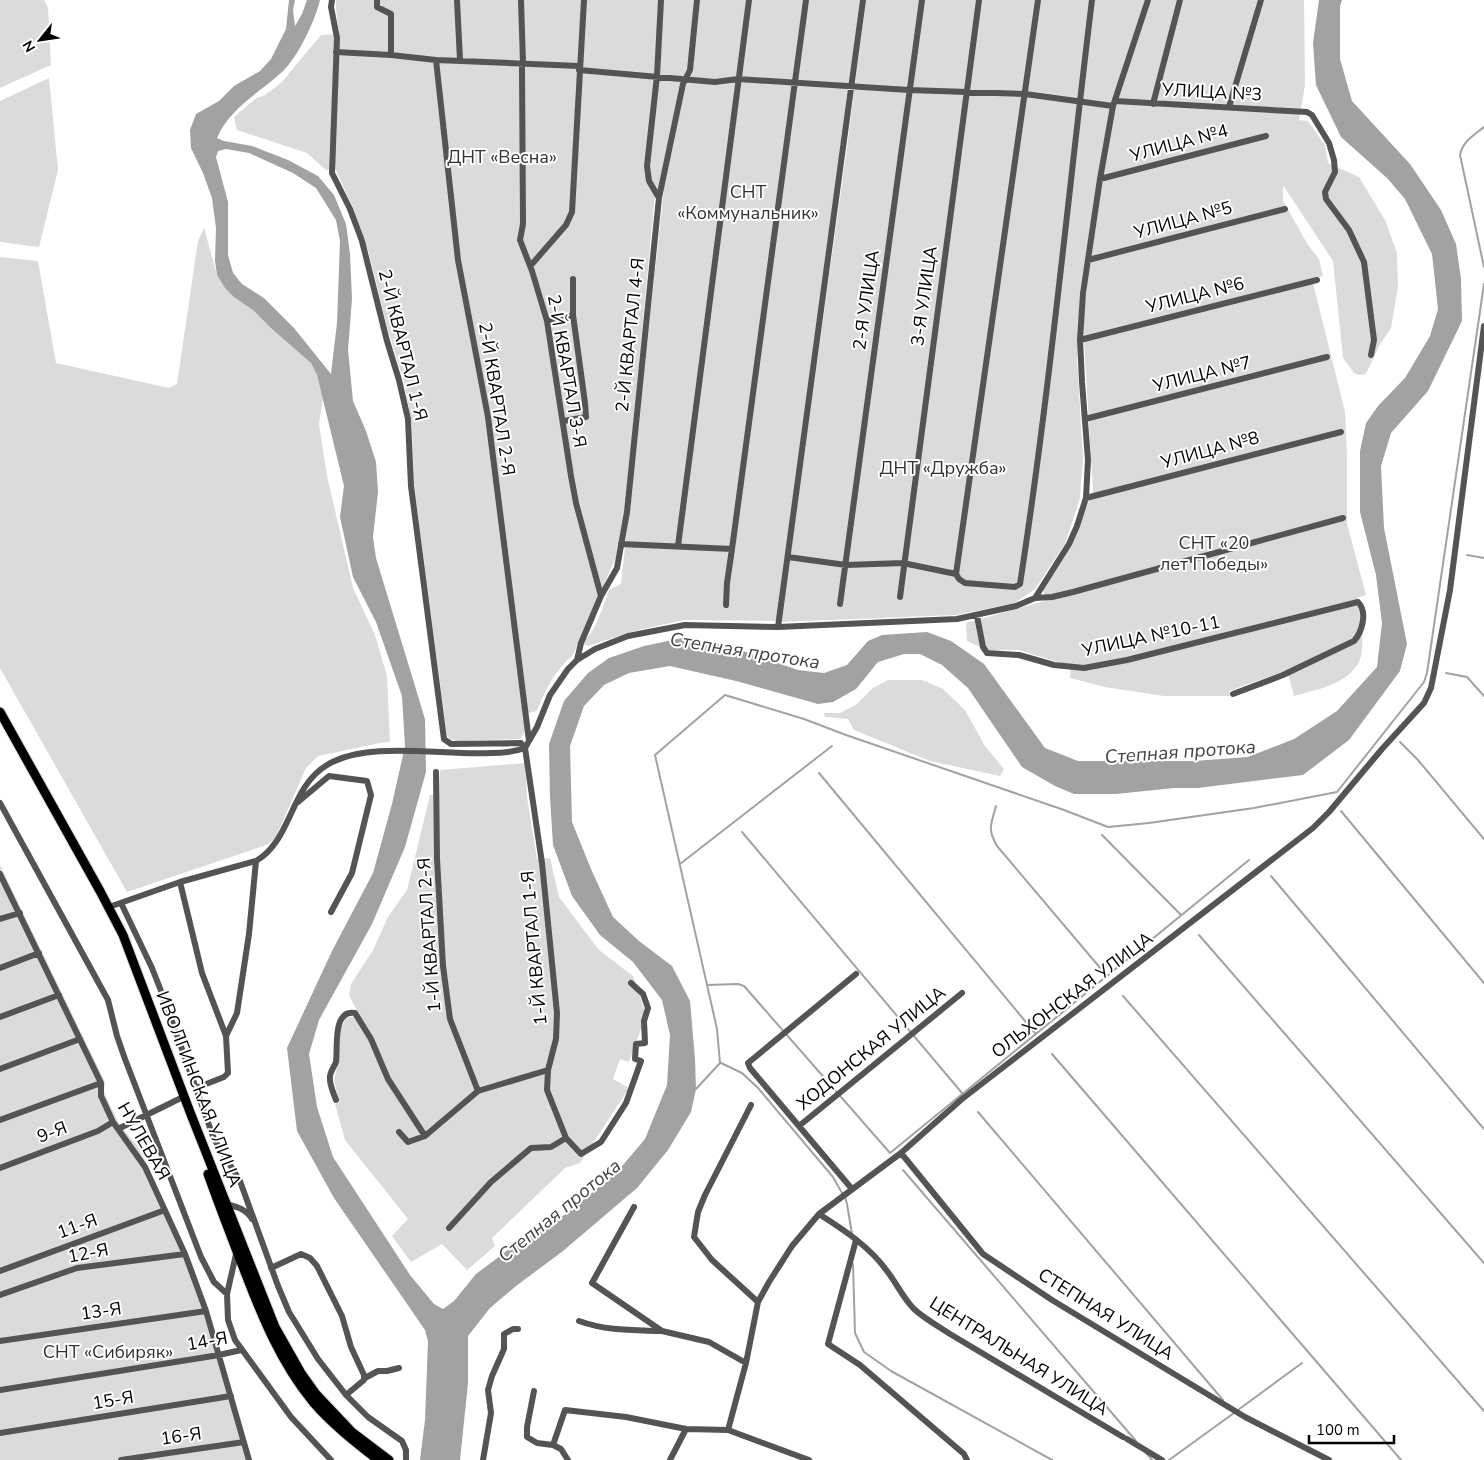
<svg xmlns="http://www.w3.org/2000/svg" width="1484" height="1460" viewBox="0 0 1484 1460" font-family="'Nunito Sans',sans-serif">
<rect width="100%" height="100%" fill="#fff"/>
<path fill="#dbdbdb" d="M0,0H44L48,8L51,65L0,88Z
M336,0H694L688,72L662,182L655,194L625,512L616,557L573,655C556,669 545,690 537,711L524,714C525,723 527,732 520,739L458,741L450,739L447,735L414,485L412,424L404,382L387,327L369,253L353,208L335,168L326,170L307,153L237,130L234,117L255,99L265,95L281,83L321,35L339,34L336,9Z
M699,0H860L776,621L684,620L630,632L589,646L581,643C595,635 603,606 609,590L621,584L664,189L686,84Z
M866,0H1146L1123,75L1109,111L1080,290L1077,359L1083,457L1080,498L1065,544L1035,589L1015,603L956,615L781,622L846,155Z
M1150,0H1304L1305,85L1299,120L1308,121L1325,145L1328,163L1359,177L1385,220L1397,253L1398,287L1391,328L1379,346L1366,374L1359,375L1354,373L1343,358L1333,261L1283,185V201L1308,245L1319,259L1323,276L1312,279L1345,412L1347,455V524L1366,595L1357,598L1360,606C1361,618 1364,645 1361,656C1353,684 1318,689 1294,696L1287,670L1229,691L1230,696H1164L1105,687L1070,678L1071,666L1019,650H987L967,641L966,623L1045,601L1043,589L1071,544L1093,492L1083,324L1088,278L1113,114Z
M49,78L58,170L39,247L0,242V101Z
M204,228L217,275L234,297L254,311L273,330L311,363L317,375L323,398L319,424L327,476L353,588L375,635L387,676L390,742L380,743L318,756L306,768L275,839L266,845L127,892L0,668V257L38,261L56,363L169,388L177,384L198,241Z
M888,680H922L943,689L965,710L985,746L1004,769L1000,776L930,761L854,730L848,719L825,717L824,713H840L856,705L873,688Z
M525,763L527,797L537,859L550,858L559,897L599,950L633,976L646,1015L629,1062L620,1059L613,1079L629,1088L580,1163L565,1168L492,1238L495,1246L467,1270L442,1244L411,1262L392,1236L408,1219L345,1140L335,1104L339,1102L334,1080L338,1062L341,1028L346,1018L359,1015L349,995L351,984L373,950L388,917L407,890L430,795H439L440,770Z
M0,865L105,1082L104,1092L119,1124L139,1148L192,1263L213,1324L251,1460H0Z"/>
<path fill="#a2a2a2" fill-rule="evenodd" d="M289,0H295L293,10L295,26L302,14L307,0H320C315,21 298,57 282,72C260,92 229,109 217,138L224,141L252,146L288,160L318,176L334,195L346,224L350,254L352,299L348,350L353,401L366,431L376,462L378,492L373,537L376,558L425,719L426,772L405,847L372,924L319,1020L309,1054L317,1107L333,1157L410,1275L434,1304L443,1309L454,1301L476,1274L516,1244L566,1214L617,1172L645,1139L667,1085L670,1035L662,1000L633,962L600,935L572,896L553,845L550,797L549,744L564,701L588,673L609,658L644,646L682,638L726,645L798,670L824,673L847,665L868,641L882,635L927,632L951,641L984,664L1045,748L1078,761H1194L1248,757L1294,739L1337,711L1377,667L1382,623L1376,575L1360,512V451L1366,423L1378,406L1405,378L1430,336L1438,309L1432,254L1405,199L1387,178L1341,137L1316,85L1313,43L1319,0H1342L1340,6V59L1352,101L1410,164L1441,210L1456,244L1461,279L1462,321L1428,391L1391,433L1381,466L1384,528L1407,644L1400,671L1349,740L1303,775L1198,788H1174L1116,794H1074L1055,786L1022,767L968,688L942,665L920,654H904L878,662L856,689L833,702L818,704L736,681L670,666L629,673L604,685L584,706L570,746L572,822L591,869L613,917L639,941L672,966L690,1001L695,1059L696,1089L691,1112L668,1150L637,1188L563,1251L516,1286L490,1308L468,1336V1383L460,1460H420L425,1420L428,1341L425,1330L334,1198L297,1131L287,1048L332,951L373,873L392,804L405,746L402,696L376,622L353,577L340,517L344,486L317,375L311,363L273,330L254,311L234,297L225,288L217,275L215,261L216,228L212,198L203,173L191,148L190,130L196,114L219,101L234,86L260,71L271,59L286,29ZM226,149L249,153L293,173L316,188L336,220L340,241L337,323L331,374L294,328L264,298L242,284L233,273L228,255V202L216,157L218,151Z"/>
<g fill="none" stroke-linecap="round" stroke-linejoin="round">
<path stroke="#a2a2a2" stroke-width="2" d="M1484,127C1474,135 1462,142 1460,155L1484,267
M1467,555L1484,558
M1446,673L1467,677L1484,696
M1400,742L1418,760L1484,839
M819,773L1035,1033
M996,806C991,825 987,828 997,846L1107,976
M1341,811L1484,983
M742,832L962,1093
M1102,835L1181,915
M680,864L832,746
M1271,876L1484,1129
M1199,935L1484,1263
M707,985L738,984L744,986L890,1153L1249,860
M1123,996L1484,1411
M1052,1054L1401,1460
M721,1063L742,1073L758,1088L833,1177L842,1193
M696,1089L720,1063L717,1029L655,755L725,695L804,719L846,735L1064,810L1108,827L1149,823L1254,808L1337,792L1424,682L1427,673L1484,284
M978,1112L1223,1400
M903,1170L1136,1441
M845,1197L847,1204L852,1234
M853,1264L855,1333L864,1352L891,1371L1052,1460
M1238,1410L1302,1363
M1147,1454L1152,1460
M1169,1460L1234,1413"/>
<defs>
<path id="major" d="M0,712L100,891L123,935L190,1112L275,1327L301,1373L316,1394L352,1432L389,1460
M208,1174C219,1205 231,1236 243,1267C261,1314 280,1362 313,1402C332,1424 355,1442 378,1460"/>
</defs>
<use href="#major" stroke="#dbdbdb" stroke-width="11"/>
<path stroke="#545454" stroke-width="6" d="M332,0L331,7L337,38L332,173L350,209L362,241L387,341L399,380L408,419L411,486L444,739L451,744L521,743L525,748L542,863L557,1013L556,1039L548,1070L547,1090L566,1138L551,1147L531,1148L491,1182L449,1228
M377,0V7L391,14V55
M457,0L460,60
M521,0L523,63
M336,52L391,55L436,60L579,66
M436,60L458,260L488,417L529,741
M522,68L523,224L520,240L532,271L547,321L571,476L576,503L601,596L581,643L577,660
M579,70L715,82L738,79L909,90L1025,94L1113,106
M1115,101L1307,112L1312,115L1329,143L1334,160L1335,172L1325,192L1326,199L1349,230L1364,262L1374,340L1371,355
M1153,104L1180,0
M1229,107L1261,0
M1100,179L1266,136
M659,198L683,84L690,70L697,0
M1088,260L1285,209
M532,264L566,225L572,212L584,0
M547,321L573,315
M1080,340L1317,280
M1085,419L1327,357
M564,421L586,417L585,403L573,315V279
M1086,498L1341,432
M621,544L732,549
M678,546L749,0
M788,557L846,565L903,563L956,574L959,579L965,583L1015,587L1020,584C1050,390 1068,195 1092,0
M956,574L1038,0
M601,596L617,568L627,512L659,198L649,181L647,166L657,76L661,0
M900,597L979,0
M1035,598L1052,597L1073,592L1343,518
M840,604L922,0
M726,605L727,583L732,549L806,0
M977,616L983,647L987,653L1019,655L1054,665L1084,668L1127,660L1358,602C1368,612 1362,632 1354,641L1283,675L1233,694
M778,627L863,0
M436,772L437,859L443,966L450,1019L478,1091
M298,802L329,776L367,781L371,795L352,873L331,912
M0,803L108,1000L117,1036L125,1059L201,1257L214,1282L227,1294
M0,874L101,1083V1096L113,1122L145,1167L185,1254L206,1311L249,1460
M180,882L202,973L226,1036
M121,903L152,968L163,996L214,1139L240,1181L278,1286L289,1312L318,1359L346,1395L368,1417L402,1441L406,1450V1460
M109,907L180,882L256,861C292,840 290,787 327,765C368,740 443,756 491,753C503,753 514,752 525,748L537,727L550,695L568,669L577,660L595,649L628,636L685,625L778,627L957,619L1016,606L1035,598L1069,544L1077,526L1086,498L1088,460L1082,382L1080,340L1083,293L1100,179L1113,106L1148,0
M0,919L20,913
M0,968L39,953
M0,1017L59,995
M0,1069L80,1039
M196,1088L224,1077L228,1073L226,1036L237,1013L249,934L256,861
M336,1100C334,1094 329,1084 330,1077C330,1072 334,1067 336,1062C338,1049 332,1009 355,1013L371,1039L388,1079L425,1136
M751,1105L705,1195L698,1212L694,1237L712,1260L758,1302
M0,1120L101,1083
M799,1126L962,993
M118,1129L179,1099
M399,1132L408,1142L425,1136L478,1091L548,1070
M566,1138L581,1154L601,1142L626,1103L641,1061L635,1059L636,1044L645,1043L644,1021L648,1008L643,994L631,983
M901,1153L983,1254L1052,1300L1245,1417L1329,1460
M0,1168L98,1131L113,1122
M852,1189L750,1068L748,1063L856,974
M226,1204C237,1207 246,1209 252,1219
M634,1207L592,1283L662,1331L709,1342L746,1363L728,1430
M819,1214C844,1230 870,1247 887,1271C897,1284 903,1298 914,1309C925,1319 938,1326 950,1334L1123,1437
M856,1240L828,1344L860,1365L964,1454L967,1460
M237,1250L227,1294L228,1320L235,1340L291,1417L331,1460
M271,1268L301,1254L310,1258L317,1266L342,1316L351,1347L364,1375V1380L346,1395
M0,1271L165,1210
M0,1295L77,1268L185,1254
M579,1321C607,1331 632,1330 661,1331
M0,1341L206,1311
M746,1363L758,1302L769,1282L792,1246L819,1214L901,1153L962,1099L1313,828L1329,812L1382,749L1424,703L1431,688L1450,590L1484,326
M365,1378L378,1371H387L399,1368
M0,1390L219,1355L241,1350
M534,1391L527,1427V1437L537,1443L553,1445L565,1410L626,1417L686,1429L728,1430L809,1460
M0,1433L231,1396
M1127,1439L1162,1460
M553,1445L561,1449L568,1460
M121,1460L244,1442
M483,1460L491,1413L488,1390L492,1376L504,1349V1334L513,1329H518
M670,1460L686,1429"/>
<use href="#major" stroke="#000" stroke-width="9"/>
</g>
<g text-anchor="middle" stroke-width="4" stroke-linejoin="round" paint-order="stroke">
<g font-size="18" fill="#000" stroke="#fff">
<text transform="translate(1212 92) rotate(3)" y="6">УЛИЦА №3</text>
<text transform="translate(1179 143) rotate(-15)" y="6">УЛИЦА №4</text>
<text transform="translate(1183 220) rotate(-15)" y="6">УЛИЦА №5</text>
<text transform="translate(1195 295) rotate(-14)" y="6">УЛИЦА №6</text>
<text transform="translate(924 296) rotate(-82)" y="6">3-Я УЛИЦА</text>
<text transform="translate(866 300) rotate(-82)" y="6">2-Я УЛИЦА</text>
<text transform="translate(630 335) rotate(-84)" y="6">2-Й КВАРТАЛ 4-Я</text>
<text transform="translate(403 345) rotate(76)" y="6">2-Й КВАРТАЛ 1-Я</text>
<text transform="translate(567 371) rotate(80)" y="6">2-Й КВАРТАЛ 3-Я</text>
<text transform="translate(1202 374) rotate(-14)" y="6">УЛИЦА №7</text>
<text transform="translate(497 399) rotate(81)" y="6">2-Й КВАРТАЛ 2-Я</text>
<text transform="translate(1210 450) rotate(-15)" y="6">УЛИЦА №8</text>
<text transform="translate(1151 636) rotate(-12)" y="6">УЛИЦА №10-11</text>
<text transform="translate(429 935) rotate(-94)" y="6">1-Й КВАРТАЛ 2-Я</text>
<text transform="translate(534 948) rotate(-95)" y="6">1-Й КВАРТАЛ 1-Я</text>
<text transform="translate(1072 995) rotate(-37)" y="6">ОЛЬХОНСКАЯ УЛИЦА</text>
<text transform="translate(871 1048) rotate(-39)" y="6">ХОДОНСКАЯ УЛИЦА</text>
<text transform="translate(199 1089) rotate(69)" y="6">ИВОЛГИНСКАЯ УЛИЦА</text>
<text transform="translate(52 1132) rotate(-21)" y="6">9-Я</text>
<text transform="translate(144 1141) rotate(60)" y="6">НУЛЕВАЯ</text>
<text transform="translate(77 1226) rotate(-20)" y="6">11-Я</text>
<text transform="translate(88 1253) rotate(-11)" y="6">12-Я</text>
<text transform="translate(101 1311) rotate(-8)" y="6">13-Я</text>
<text transform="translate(1106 1314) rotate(32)" y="6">СТЕПНАЯ УЛИЦА</text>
<text transform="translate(207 1341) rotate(-10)" y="6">14-Я</text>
<text transform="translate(1019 1356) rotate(32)" y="6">ЦЕНТРАЛЬНАЯ УЛИЦА</text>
<text transform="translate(113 1400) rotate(-9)" y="6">15-Я</text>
<text transform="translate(181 1436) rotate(-8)" y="6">16-Я</text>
</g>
<g font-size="18" fill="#323232" stroke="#fff">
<text x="502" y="163">ДНТ «Весна»</text>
<text x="748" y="198">СНТ<tspan x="748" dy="21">«Коммунальник»</tspan></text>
<text x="943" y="474">ДНТ «Дружба»</text>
<text x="1214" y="549">СНТ «20<tspan x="1214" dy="21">лет Победы»</tspan></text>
<text x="108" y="1358">СНТ «Сибиряк»</text>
</g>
<g font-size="19" font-style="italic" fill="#434343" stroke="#fff">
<text transform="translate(745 650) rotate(9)" y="7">Степная протока</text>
<text transform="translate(1180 751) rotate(-4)" y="7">Степная протока</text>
<text transform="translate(559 1210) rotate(-39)" y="7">Степная протока</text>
</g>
</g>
<g transform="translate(40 40) rotate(240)" stroke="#ffffff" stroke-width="4" paint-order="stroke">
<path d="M0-4L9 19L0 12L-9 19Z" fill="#000000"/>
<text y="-8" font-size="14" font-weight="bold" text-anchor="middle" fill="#000000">N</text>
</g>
<path d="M1309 1435v8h85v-8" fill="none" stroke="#000000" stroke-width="2.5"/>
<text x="1316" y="1435" font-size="15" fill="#000000" stroke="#ffffff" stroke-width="4" paint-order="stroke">100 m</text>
</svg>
